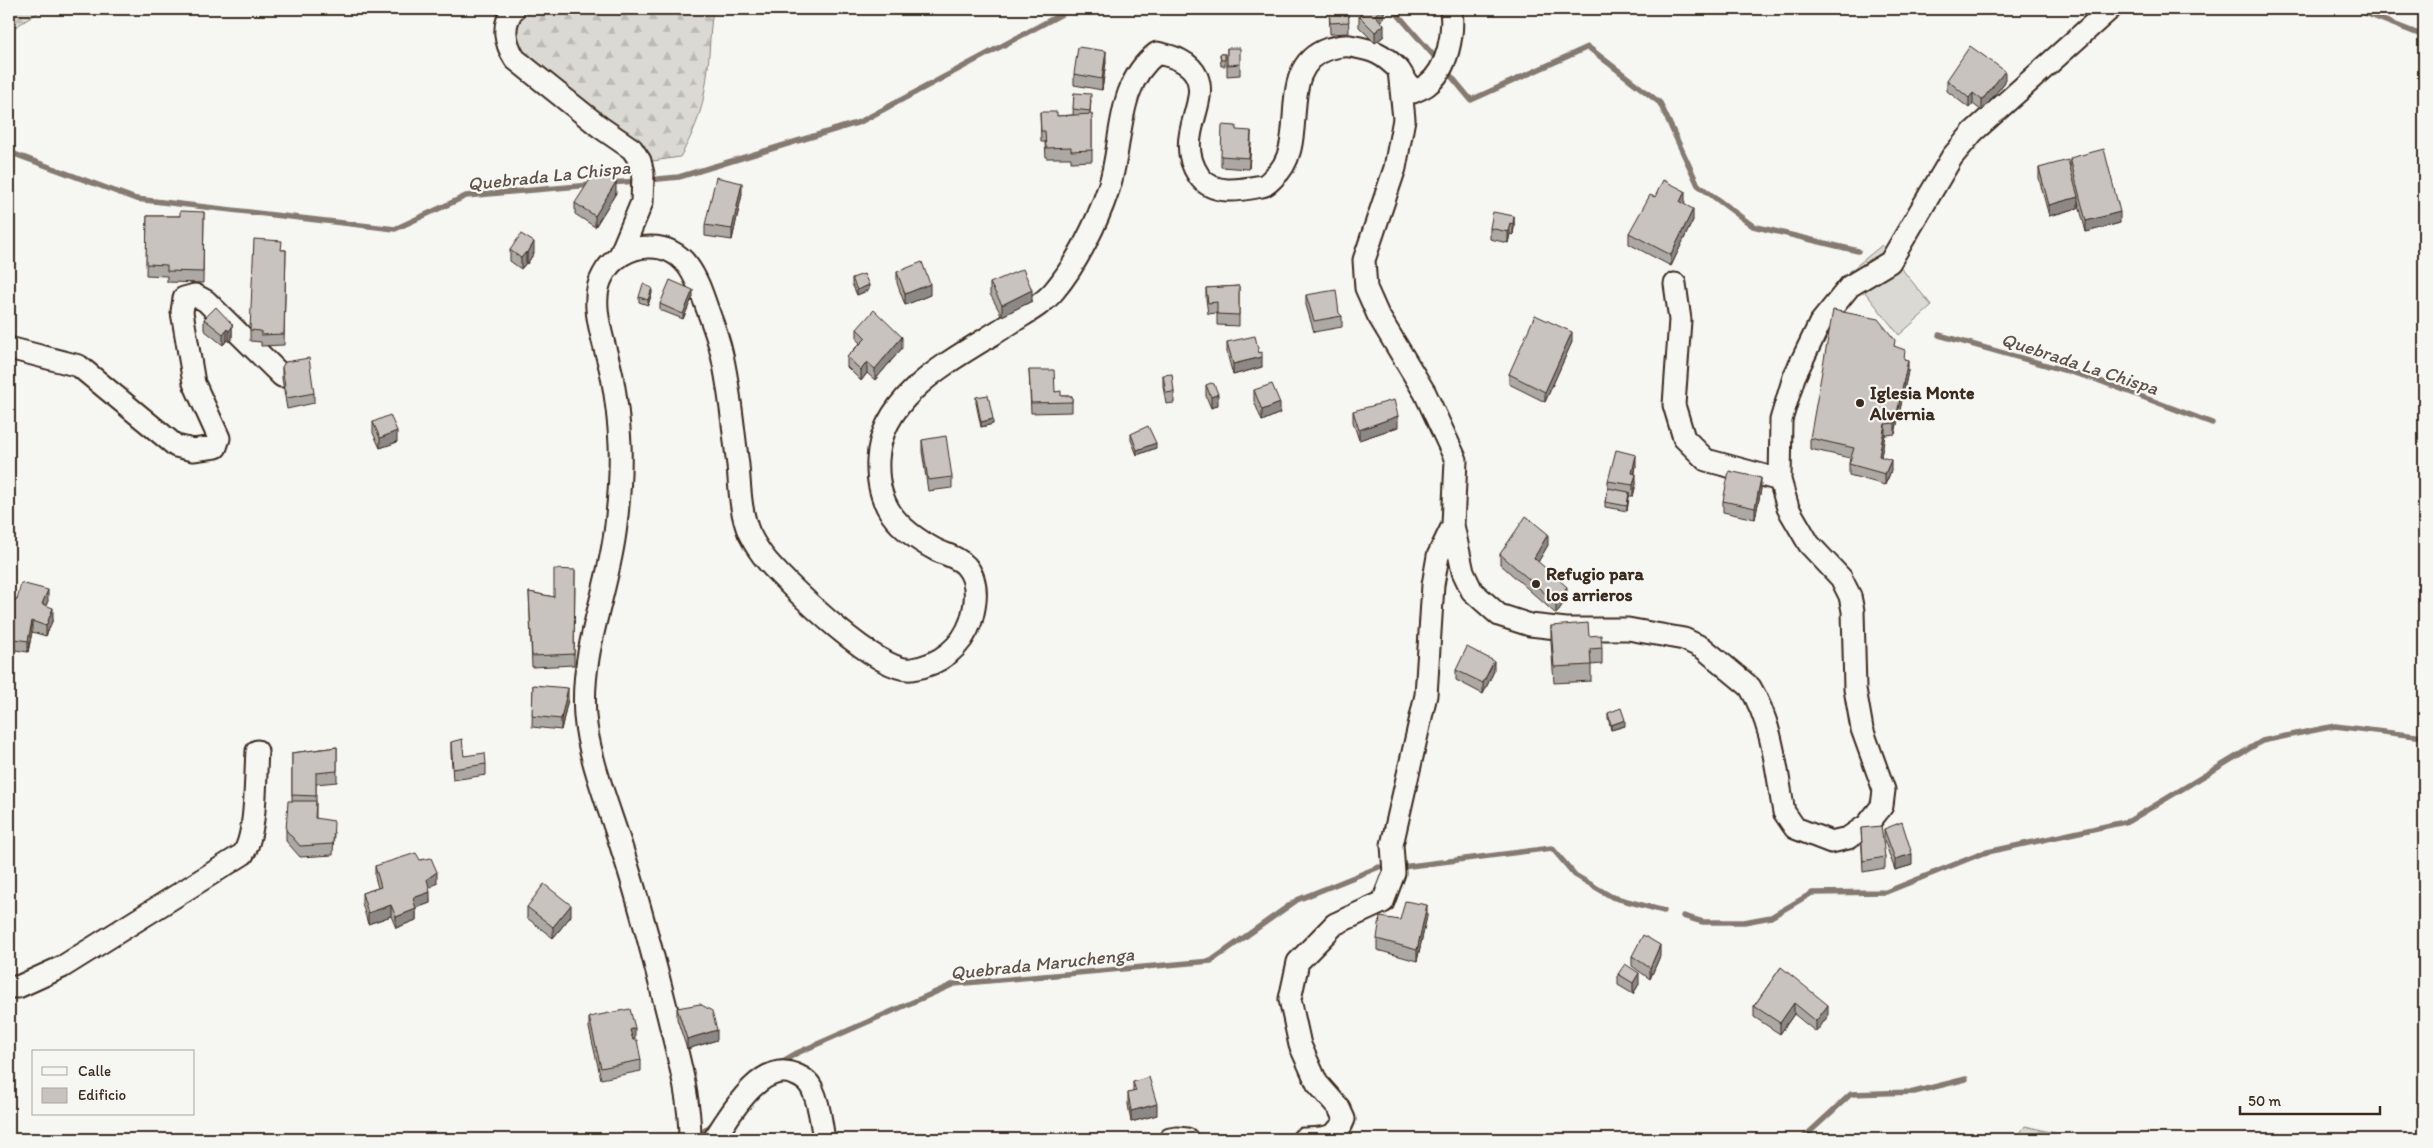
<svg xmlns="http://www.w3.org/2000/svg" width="2433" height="1148" viewBox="0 0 2433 1148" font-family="Itim,sans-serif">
<defs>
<pattern id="forest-firs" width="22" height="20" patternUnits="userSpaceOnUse" patternTransform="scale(1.25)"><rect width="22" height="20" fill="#dad9d3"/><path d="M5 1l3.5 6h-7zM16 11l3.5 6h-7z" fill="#bcbab5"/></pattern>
</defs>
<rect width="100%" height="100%" fill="#f6f6f2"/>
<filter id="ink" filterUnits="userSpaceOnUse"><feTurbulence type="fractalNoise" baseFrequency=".02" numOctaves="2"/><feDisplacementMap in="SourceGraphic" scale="10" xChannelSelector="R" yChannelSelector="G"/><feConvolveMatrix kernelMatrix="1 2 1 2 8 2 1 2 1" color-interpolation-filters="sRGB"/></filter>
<g filter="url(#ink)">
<path fill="url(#forest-firs)" stroke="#8a8278" d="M9,9H44L9,31Z
M524,9H713C709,35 710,63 705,89C702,113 692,136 680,157L653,161L640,145L528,63L517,41L514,21Z
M2025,1126L2080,1139H2016Z"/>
<path fill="#dad9d3" stroke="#8a8278" d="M1882,245L1932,306L1899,335L1849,272Z"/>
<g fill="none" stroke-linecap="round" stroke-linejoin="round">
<path stroke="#857a71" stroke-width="5.5" d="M1393,9L1440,63
M2355,9L2424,36
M1446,70L1471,100L1588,47L1660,103L1698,185L1753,226L1858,251
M9,152L136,199L395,229L466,196L591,185
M648,180L679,177L860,122L1071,9
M608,183L639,181
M1939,335L2092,378L2212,423
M1402,867L1552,848L1575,875L1612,897L1664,911
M1683,916L1703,922H1744L1771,917L1812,893L1886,892L1983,853L2129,821L2262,741L2335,726L2424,737
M778,1064L797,1053L954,984L1211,961L1297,900L1379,867
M698,1136L715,1122
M1802,1139L1851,1094L1914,1092L1966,1079"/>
<defs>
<path id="minor" d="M514,9C501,25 505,43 515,59L600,127L632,149L640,161L643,174L642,202L620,255
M1399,70L1413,92C1417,90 1423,88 1427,85C1448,69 1454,34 1451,9
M1675,284L1680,320L1674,405L1684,438L1706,460L1780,480
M9,348L79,366L176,446L193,450L216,447L219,438L194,383L182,312L184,298L195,295L206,301L282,376
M9,987H18L62,967L243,854C257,834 255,776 257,751
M690,1139C690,1097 678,1056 668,1015C654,960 640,903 622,849C610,810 588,757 585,716C580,648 609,591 616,525C619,499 621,470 620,444C619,422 616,398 612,376C606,346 587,303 603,275C612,258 630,247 649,247C686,246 697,279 707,308C712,322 718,337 721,351C730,387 733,429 738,465C740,489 740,511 749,533C754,543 760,553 768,562C790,587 880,675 912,669C940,665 962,647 971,621C976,604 979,581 966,566C958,557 946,555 936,550C897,529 876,506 878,460C881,389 966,354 1017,319C1030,311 1044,303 1054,291C1076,265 1097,223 1108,190C1124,145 1114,86 1157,53C1172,56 1190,61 1197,77C1209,105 1173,138 1199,176C1213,196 1241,190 1262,186C1267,185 1270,181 1274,177C1312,144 1273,68 1328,49C1336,47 1341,45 1350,46C1374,50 1382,53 1399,70L1404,119L1395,168L1364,260L1366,288L1378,315L1425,393L1456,460L1453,525L1463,572L1472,591L1499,615L1530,625L1566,629H1628L1684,639L1703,648L1750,687C1773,725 1776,769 1784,812L1795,828L1831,842L1848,838L1867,825L1882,806L1884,790L1862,729L1855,689L1853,611L1850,596L1841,578L1809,544L1788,508L1780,480L1781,420L1794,377L1820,323L1850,286L1890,262L1952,157L1973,132L2110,9
M714,1139C729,1117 760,1060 794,1074C802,1077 810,1082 813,1091C820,1105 821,1124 824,1139
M1170,1139L1177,1138L1187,1139
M1303,1139C1322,1138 1337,1140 1344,1119L1339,1108L1317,1083L1300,1045L1290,999L1298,962L1335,924L1383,902L1394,873L1392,845L1426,695L1433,585L1438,556L1453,525"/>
</defs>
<use href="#minor" stroke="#3b2a1e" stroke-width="25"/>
<use href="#minor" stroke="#f6f6f2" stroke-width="21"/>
</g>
<path fill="#aca8a3" stroke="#3b2a1e" d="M1329,9H1348L1349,33L1330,34Z
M1384,9V18L1380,21L1384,36L1375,43L1359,27V16Z
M1227,48L1240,64V75L1227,76Z
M1220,54H1225V66H1221Z
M1106,62L1102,90L1074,85V74Z
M1947,80L2005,82L1982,111L1973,104L1969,108L1947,91Z
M1074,93L1091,100L1090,114H1092V161L1071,162V158H1046L1045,142H1041L1040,112L1057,116L1073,115Z
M1236,130L1251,142L1249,169L1221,167V156Z
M2070,158L2120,223L2086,232L2078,201V208L2049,216L2039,179V168L2070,167Z
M616,193L595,227L575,214V203Z
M742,194L732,240L705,236V225Z
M1655,197L1685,202L1684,204L1693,220L1671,266L1629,244V233Z
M204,212L203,283L167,282V276L146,275L147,216H180Z
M1514,216V227L1513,235L1510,234L1508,243L1490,239V228Z
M282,250H286L284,345L261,346V342L250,341V330Z
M510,250L534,253L527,264L526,263L521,269L510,261Z
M897,272L930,295L905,305L897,283Z
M852,278L869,290L857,295L852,284Z
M990,283L1032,301L1002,316L990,294Z
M1239,286V326L1217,325V313L1208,314L1206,299V288Z
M652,293L648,305L639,302V297Z
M1306,295L1339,313L1342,316V327L1314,332L1306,305Z
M693,296L683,319L660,310V304Z
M204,319L232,324V338L229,342L227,340L223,345L204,330Z
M857,329L902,348L875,380L867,373L861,381L847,367V357L860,343L857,340Z
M1227,342L1259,353L1262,367L1233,375L1227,353Z
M1572,342L1545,402L1509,384V374Z
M1895,346L1905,359L1908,371L1895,434L1885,435L1881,456L1891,471L1885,485L1849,475V464L1850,458L1810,449V438Z
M282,367L314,393V403L287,409L282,378Z
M1029,370L1061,396H1072V412L1031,413Z
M1163,375L1174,392V403L1166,404L1163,386Z
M1206,385L1218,405L1211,408L1206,396Z
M1254,390L1280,413L1262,421L1254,401Z
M976,397L993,424L981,427L976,403Z
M1353,411L1398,427L1359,440L1353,422Z
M373,422L397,442L380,448L373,433Z
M1131,434L1156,448L1137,455L1131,440Z
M922,440L952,477V488L928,491L922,451Z
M1636,466L1635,473L1636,484L1633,496H1629L1627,511L1605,507V502L1608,488V481Z
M1761,489L1755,519L1723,512V501Z
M1548,545L1538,562L1567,598L1556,614L1500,564V554Z
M575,570L574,665L532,667L529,592L554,597Z
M9,599L48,601L46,605L53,619L46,636L32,632L28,652L9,649Z
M1551,626L1589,636L1602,648V664L1591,665V681L1554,683L1551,642Z
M1456,670L1494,671L1483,694L1456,680Z
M533,685L568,699L561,730L532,727Z
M1608,713L1625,726L1611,730L1608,718Z
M451,742L464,756L486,764V775L453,780L451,753Z
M337,747V782L316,784V818L334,832L333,855L300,857L286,841V830L292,801V753Z
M1861,828L1885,857V868L1863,872Z
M1884,829L1912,865L1895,870L1884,840Z
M420,860L437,883L429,888L430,903L416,908V920L396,928L391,916L368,924L362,903V893L378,888L375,877V866Z
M527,907L571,916L553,938L527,918Z
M1427,916L1417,961L1377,950V939L1400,920Z
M1632,956H1660L1650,979L1632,966Z
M1781,967L1828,1016L1816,1032L1794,1014L1780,1034L1754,1017V1006Z
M1618,974L1639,984L1633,994L1618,985Z
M677,1008L717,1040L687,1049L677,1019Z
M589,1017L635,1039L633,1040L641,1060V1071L601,1079L589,1028Z
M1133,1082L1157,1115L1131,1122L1128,1104V1093L1133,1092Z"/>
<path fill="#8c8885" stroke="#3b2a1e" d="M1382,9H1384V18L1375,26V15Z
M1384,25V36L1375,43V32Z
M1106,51V62L1102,90V79Z
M2005,71V82L1982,111V100Z
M1973,93V104L1969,108V98Z
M1251,131V142L1249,169V158Z
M616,182V193L595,227V216Z
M742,183V194L732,240V229Z
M1685,191V202L1680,213V202Z
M2078,197V208L2049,216V205Z
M1693,209V220L1671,266V255Z
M2120,212V223L2086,232V221Z
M1514,216V227L1513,235V224Z
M1510,223V234L1508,243V232Z
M534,242V253L527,264V254Z
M526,252V263L521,269V258Z
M930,284V295L905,305V294Z
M869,285V290L857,295V290Z
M652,288V293L648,305V300Z
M693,290V296L683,319V314Z
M1032,290V301L1002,316V305Z
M232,324V338L229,342V331Z
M227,329V340L223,345V334Z
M1572,332V342L1545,402V392Z
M902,337V348L875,380V369Z
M1262,357V367L1233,375V364Z
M1908,360V371L1895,434V423Z
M867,362V373L861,381V370Z
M1218,394V405L1211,408V397Z
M1280,403V413L1262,421V410Z
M1398,416V427L1359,440V430Z
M993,419V424L981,427V422Z
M1885,424V435L1879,467V456Z
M397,431V442L380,448V438Z
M1156,443V448L1137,455V450Z
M1636,455V466L1632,484V473Z
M1891,460V471L1885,485V474Z
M1636,474V484L1633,496V485Z
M1761,478V489L1755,519V508Z
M1629,492V497L1627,511V506Z
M1548,534V545L1534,569V558Z
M1567,587V598L1556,614V603Z
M48,590V601L42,615V604Z
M53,608V619L46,636V626Z
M32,621V632L28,652V641Z
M1494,661V671L1483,694V683Z
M568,688V699L561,730V719Z
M1625,720V726L1611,730V725Z
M1912,854V865L1895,870V859Z
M437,872V883L427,890V879Z
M430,892V903L413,909V898Z
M391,905V916L368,924V913Z
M571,905V916L553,938V927Z
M1427,905V916L1417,961V950Z
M416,909V920L396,928V917Z
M1660,945V956L1650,979V968Z
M1639,973V984L1633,994V983Z
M1794,1003V1014L1780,1034V1023Z
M1828,1005V1016L1816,1032V1021Z
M635,1028V1039L630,1041V1030Z
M717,1030V1040L687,1049V1039Z
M1157,1104V1115L1131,1122V1111Z"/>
<path fill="#c8c3be" stroke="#3b2a1e" d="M1329,9H1348L1349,22L1330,23Z
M1367,9H1382L1375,15L1384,25L1375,32L1359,16Z
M1970,46L2005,71L1982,100L1973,93L1969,98L1947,80Z
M1078,47L1106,51L1102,79L1074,74Z
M1227,48H1240V64L1227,65Z
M1220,54H1225V60H1221Z
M1074,93L1091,94L1090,111L1073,109Z
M1040,112H1057V116L1092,114V150L1071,151V147L1046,148L1045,131H1041Z
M1222,125L1236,126V130L1251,131L1249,158L1221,156Z
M2104,149L2120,212L2086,221L2070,158Z
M2068,160L2078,197L2049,205L2039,168Z
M596,170L616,182L595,216L575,203Z
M716,177L742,183L732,229L705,225Z
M1663,180L1685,191L1680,202L1693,209L1671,255L1629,233L1650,195L1655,197Z
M180,211L204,212L203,272L167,271V265L146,264L147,216H180Z
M1493,212L1514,216L1513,224L1510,223L1508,232L1490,228Z
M521,234L534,242L527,254L526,252L521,258L510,250Z
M254,239L282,241L281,250H286L284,334L261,335V331L250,330Z
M922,262L930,284L905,294L897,272Z
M1023,269L1032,290L1002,305L990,283Z
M864,274L869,285L857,290L852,278Z
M670,280L693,290L683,314L660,304Z
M643,284L652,288L648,300L639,297Z
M1239,286V315L1217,314V302L1208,303L1206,288Z
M1336,290L1339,313L1342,316L1314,321L1306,295Z
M216,307L232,324V327L229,331L227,329L223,334L204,319Z
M874,310L902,337L875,369L867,362L861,370L847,357L866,338L857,329Z
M1833,310L1878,319L1895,340L1894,346L1905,350L1904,359L1908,360L1895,423L1885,424L1879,456L1891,460L1885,474L1849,464L1854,448L1810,438Z
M1535,315L1572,332L1545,392L1509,374Z
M1255,336L1259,353L1262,352V357L1233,364L1227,342Z
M309,358L314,393L287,398L282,367L285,362Z
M1029,370H1054L1055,392L1061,391V396H1072V402L1031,403Z
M1172,374L1174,392L1166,393L1163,375Z
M1211,383L1214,384L1218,394L1211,397L1206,385Z
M1272,384L1280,403L1262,410L1254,390Z
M988,395L993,419L981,422L976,397Z
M1394,400L1398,416L1359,430L1353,411Z
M390,415L397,431L380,438L373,422Z
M1148,426L1156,443L1137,450L1131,434Z
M946,436L952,477L928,480L922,440Z
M1616,450L1636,455L1632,473L1636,474L1633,485L1608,481Z
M1729,471L1761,478L1755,508L1723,501Z
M1608,488L1629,492L1627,506L1605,502Z
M1526,516L1548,534L1534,558L1567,587L1556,603L1500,554Z
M554,569L575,570L574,654L532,656L529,592L554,597Z
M21,583L48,590L42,604L53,608L46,626L32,621L28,641L9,638V599L17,600Z
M1588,623L1589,636L1601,635L1602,648L1590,649L1591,665L1554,667L1551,626Z
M1467,647L1494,661L1483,683L1456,670Z
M533,685L568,688L561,719L532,716Z
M1621,708L1625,720L1611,725L1608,713Z
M462,739L464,756L485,753L486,764L453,769L451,742Z
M337,747V771L316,773V796L292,795V753Z
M288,801H316L315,818L334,821L333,844L300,846L286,830Z
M1902,822L1912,854L1895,859L1884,829Z
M1881,826L1885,857L1863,861L1861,828Z
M416,853L420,860L431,858L437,872L427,879L430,892L413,898L416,909L396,917L391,905L368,913L362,893L381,887L375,866Z
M544,884L571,905L553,927L527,907Z
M1405,901L1427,905L1417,950L1377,939L1380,917L1400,920Z
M1643,935L1660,945L1650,968L1632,956Z
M1625,964L1639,973L1633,983L1618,974Z
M1781,967L1828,1005L1816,1021L1794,1003L1780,1023L1754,1006Z
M700,1004L712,1011L717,1030L687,1039L677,1008Z
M630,1009L635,1028L630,1030L633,1040H637L641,1060L601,1068L589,1017Z
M1149,1077L1157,1104L1131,1111L1128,1093L1136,1091L1133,1082Z"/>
</g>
<g fill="#3b2a1e" stroke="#f6f6f2" stroke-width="2">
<circle cx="1860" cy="403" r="5"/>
<circle cx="1536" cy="584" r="5"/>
</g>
<g text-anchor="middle" stroke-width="4.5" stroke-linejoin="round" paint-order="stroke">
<g font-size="18" font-weight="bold" fill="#3b2a1e" stroke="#f6f6f2" text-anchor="start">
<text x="1870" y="399">Iglesia Monte<tspan x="1870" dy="21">Alvernia</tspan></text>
<text x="1546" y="580">Refugio para<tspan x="1546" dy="21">los arrieros</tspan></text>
</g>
<g font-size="19" font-style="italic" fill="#605248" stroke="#f6f6f2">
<text transform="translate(549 175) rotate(-6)" y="7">Quebrada La Chispa</text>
<text transform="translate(2080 363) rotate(18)" y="7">Quebrada La Chispa</text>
<text transform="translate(1042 963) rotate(-6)" y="7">Quebrada Maruchenga</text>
</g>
</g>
<rect width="2433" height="1148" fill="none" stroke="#f6f6f2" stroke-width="30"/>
<rect x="15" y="15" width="2403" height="1118" fill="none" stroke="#3b2a1e" stroke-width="2" filter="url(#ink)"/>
<rect x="32" y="1050" width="162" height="65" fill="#f6f6f2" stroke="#aba49d"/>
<rect x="42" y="1067" width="25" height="8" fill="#f6f6f2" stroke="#aba49d"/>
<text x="78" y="1076" font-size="15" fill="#3b2a1e">Calle</text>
<rect x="42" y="1088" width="25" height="15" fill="#c8c3be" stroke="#aba49d"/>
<text x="78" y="1100" font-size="15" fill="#3b2a1e">Edificio</text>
<path d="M2240 1106v8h140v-8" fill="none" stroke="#3b2a1e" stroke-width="2.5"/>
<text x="2248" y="1106" font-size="15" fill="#3b2a1e" stroke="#f6f6f2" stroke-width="4" paint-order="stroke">50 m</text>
</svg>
